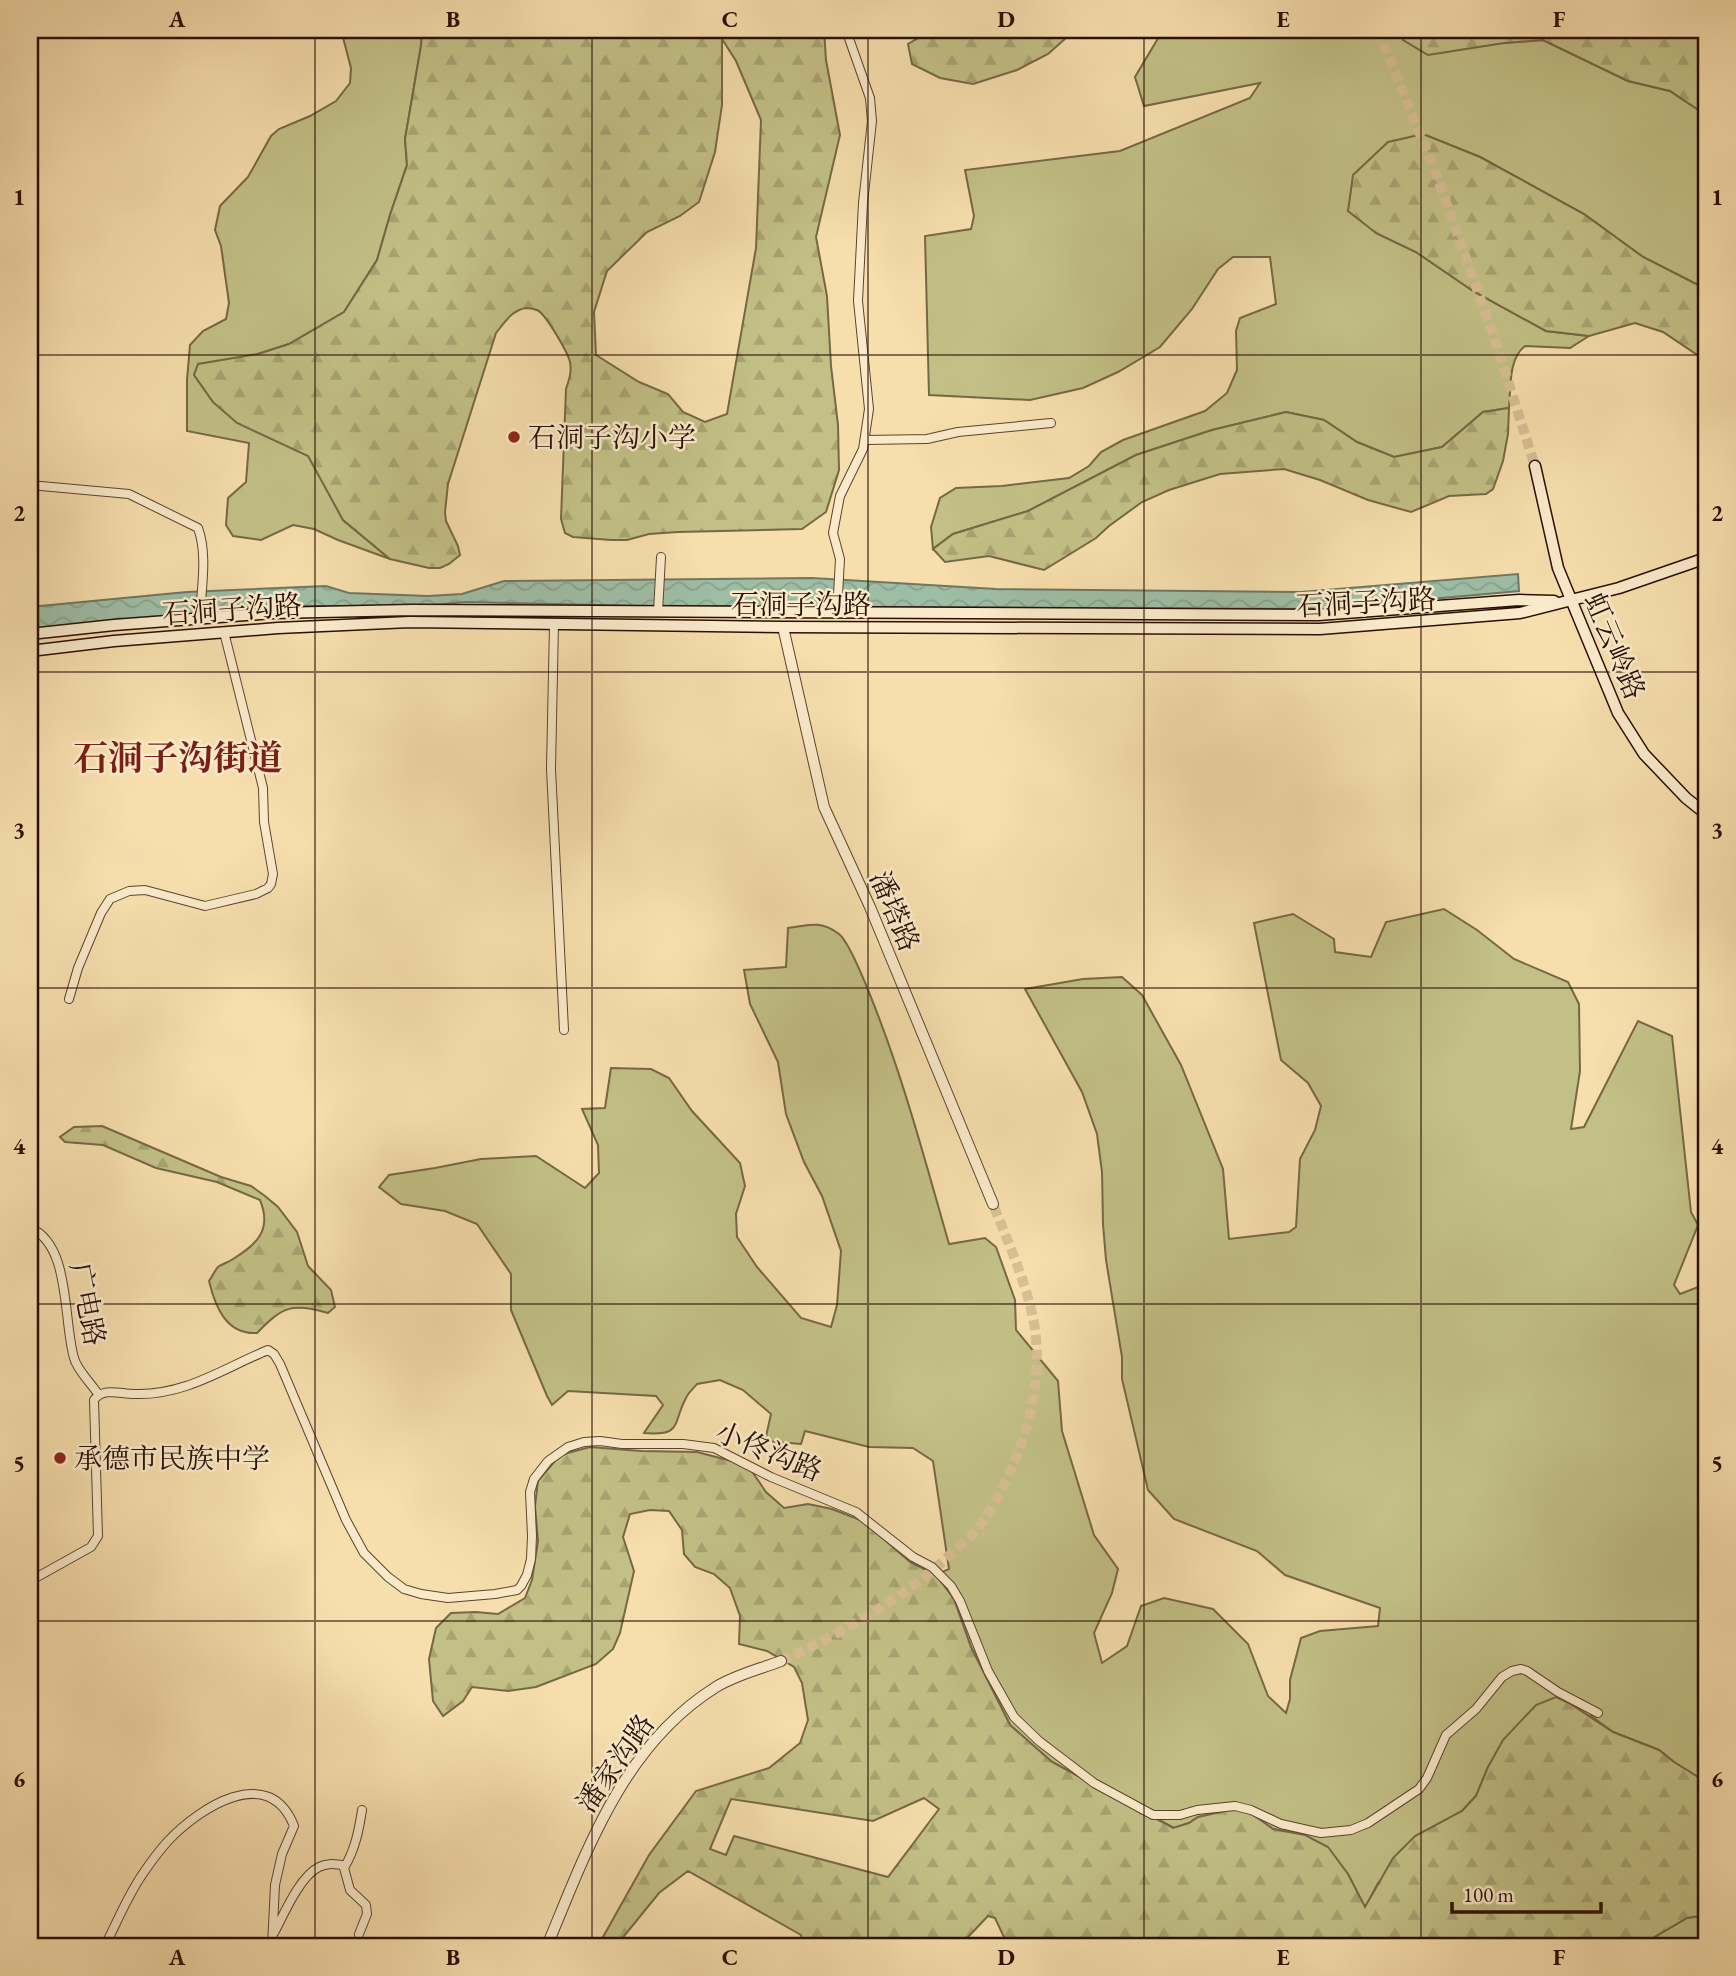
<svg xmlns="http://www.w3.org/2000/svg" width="1736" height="1976" viewBox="0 0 1736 1976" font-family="'EB Garamond','Noto Serif SC',serif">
<defs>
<pattern id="forest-firs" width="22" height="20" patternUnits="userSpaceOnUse" patternTransform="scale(1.75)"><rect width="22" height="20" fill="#c2c086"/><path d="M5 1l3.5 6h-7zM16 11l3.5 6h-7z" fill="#a7a472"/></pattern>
<pattern id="water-waves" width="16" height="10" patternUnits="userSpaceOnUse" patternTransform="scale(1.75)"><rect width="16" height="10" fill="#9ebda5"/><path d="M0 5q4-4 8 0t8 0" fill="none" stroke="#88a18c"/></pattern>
</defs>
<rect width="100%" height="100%" fill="#f7dead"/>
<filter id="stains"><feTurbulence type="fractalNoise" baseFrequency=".00286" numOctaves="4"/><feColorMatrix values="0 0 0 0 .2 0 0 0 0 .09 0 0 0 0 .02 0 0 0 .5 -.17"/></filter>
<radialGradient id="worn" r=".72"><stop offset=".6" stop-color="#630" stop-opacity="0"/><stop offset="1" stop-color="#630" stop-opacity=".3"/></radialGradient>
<path fill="#c2c086" stroke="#766844" stroke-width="2" d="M341,30H422L421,46L405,139L407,165L390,215L377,260L344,312L289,344L258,354L277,440L309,456L343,520L390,559L338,540L314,529L293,525L261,540L233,536L226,525L228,498L246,482L249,443L187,431V380L190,345L203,331L226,319L229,303L221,246L215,230L220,206L248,177L271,136L279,129L310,116L336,101L350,83L351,68Z
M1163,30H1404L1403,40L1504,43L1543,40L1628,81L1670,91L1706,115V289L1643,257L1584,214L1480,157L1423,134L1376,233L1416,252L1473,291L1546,331L1589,336L1570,348L1525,346C1508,359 1511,388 1509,408L1483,412L1442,447L1394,457L1357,442L1324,420L1286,412L1212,430L1136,455L1028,511L953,534L933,549L931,527L940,498L956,488L1002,486L1069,478L1089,466L1101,452L1123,440L1205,411L1227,393L1237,370L1236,331L1240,318L1276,304L1270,257H1233L1218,269L1192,309L1160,347L1118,372L1083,388L1030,400L929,395L925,236L971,229L974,216L965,170L1120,151L1250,98L1260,83L1144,106L1135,77Z
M1444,909L1477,930L1514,959L1568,982L1579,1004L1580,1071L1571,1129L1584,1127L1638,1021L1672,1036L1691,1212L1698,1225L1674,1285L1680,1294L1706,1284V1782L1674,1762L1659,1750L1613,1732L1591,1716L1488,1767L1476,1796L1462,1811L1441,1823L1378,1883L1365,1908L1348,1874L1305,1835L1273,1829L1252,1814L1198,1817L1189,1823L1174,1828L1052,1762L1010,1725L971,1647L954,1599L936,1575L949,1569L933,1461L913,1448L869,1447L805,1431L801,1444L765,1441L771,1414L743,1390L720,1380L697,1384C693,1389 688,1393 686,1398C672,1424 683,1436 644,1433L663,1405L656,1396L568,1391L552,1405L547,1396L511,1310V1274L477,1224L445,1211L401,1204L379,1187L389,1175L435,1168L481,1159L536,1156L585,1188L599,1173L598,1145L582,1109L605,1108L611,1068L651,1069L669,1078L692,1111L740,1163L745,1186L736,1214L737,1237L757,1267L801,1318L831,1327L837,1305L841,1251L822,1196L804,1162L786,1114L778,1062L750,1004L744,970L786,967L788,928C808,925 821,920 839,934C848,941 861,973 866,985C901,1069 924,1157 949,1244L985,1238L996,1247L1015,1300L1016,1330L1058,1381L1062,1431L1094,1535L1118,1569L1112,1593L1094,1633L1102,1663L1127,1646L1141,1606L1164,1598L1213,1609L1248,1644L1268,1696L1286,1713L1290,1699V1680L1301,1638L1320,1631L1378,1626L1380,1608L1285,1575L1257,1551L1174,1519L1148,1490L1122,1379V1357L1106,1260L1103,1224L1102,1172L1097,1134L1082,1092L1025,989L1083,979L1122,977L1142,995L1181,1065L1223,1169L1229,1239L1289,1232L1296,1227L1300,1159L1315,1130L1321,1106L1308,1083L1281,1060L1254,923L1293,914L1334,939L1335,952L1371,957L1386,922Z
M1706,1915V1946H1639L1687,1918Z"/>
<path fill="url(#forest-firs)" stroke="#766844" stroke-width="2" fill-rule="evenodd" d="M422,30H824L826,60L840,135L816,237L827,296L831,366L838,425L839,470L826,512L802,529L678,532L649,534L627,540H611L573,537L565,533L561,519L566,389C569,380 572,372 570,362C568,353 546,314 537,310C534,309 530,308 526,308C512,310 504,323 496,333L448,484L445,512L446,521L458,546L460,555L449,564L440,568H429L390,559L343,520L308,456L237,423L213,402L194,375L198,364L258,354L289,344L344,312L377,260L390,215L407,165L405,139L421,46ZM722,39L736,61L761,120L756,248L727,414L705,422L683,412L668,394L639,382L596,355L594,312L607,271L647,232L680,216L699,202L715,152L722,105Z
M932,30H1075L1048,54L1017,70L973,84L940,78L912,64L908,44Z
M1404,30H1706V115L1670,91L1628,81L1543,40L1504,43L1428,55L1403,40Z
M1423,134L1480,157L1584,214L1643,257L1706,289V358L1696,354L1663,332L1635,323L1589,336L1546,331L1473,291L1416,252L1376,233L1348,211L1353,175L1388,142Z
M1509,408L1508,434L1503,461L1493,489L1486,494L1449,496L1411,512L1368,500L1320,480L1284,469L1220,474L1169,490L1142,502L1109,526L1096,538L1044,570L989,556L945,562L933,549L953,534L1028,511L1136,455L1212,430L1286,412L1324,420L1357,442L1394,457L1442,447L1483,412Z
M102,1126L221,1177L251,1186L265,1196L278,1207L297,1232L308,1266L331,1290L335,1307L328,1313C292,1302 282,1307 257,1333C226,1335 215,1306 209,1281C212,1277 215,1270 218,1267C222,1264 229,1262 233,1259C258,1244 272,1229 260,1200L217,1182L156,1168L103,1145L65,1142L60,1137L74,1127Z
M590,1447L641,1451L697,1452L743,1464L753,1473L766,1492L784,1508L808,1504L832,1509L863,1521L910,1562L936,1575L954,1599L971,1647L1010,1725L1052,1762L1173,1828L1189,1823L1198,1817L1234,1809L1252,1814L1273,1829L1305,1835L1328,1847L1348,1874L1365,1907L1393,1858L1415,1836L1462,1811L1476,1796L1488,1767L1503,1740L1536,1705L1556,1697L1569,1703L1613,1732L1659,1750L1674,1762L1706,1782V1915L1687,1918L1639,1946H1005L1004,1937L995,1918L988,1916L967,1938L964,1946H802L801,1935L688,1871L659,1893L616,1946H608L603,1937L649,1855L696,1791L769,1768L800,1743L808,1720L802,1683L794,1667L767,1651L739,1644L740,1616L730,1588L714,1574L695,1567L684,1554L682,1530L669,1511L650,1510L630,1514L623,1537L634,1571L620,1633L613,1649L596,1664L536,1687L508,1691L472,1687L463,1701L443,1716L433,1701L429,1659L436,1628L451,1613L476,1612L498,1614L525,1598L532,1580L538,1541L535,1506L538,1481L560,1455ZM924,1798L939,1809L888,1877L734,1836L726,1855L710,1849L731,1799L873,1821Z"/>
<path fill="url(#water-waves)" stroke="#6f7764" stroke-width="2" d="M1518,574L1519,591L1320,609L643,606L466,602L421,606H277L30,631V607L187,592L326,586L349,593L428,596L462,594L504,581L812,578L996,589L1301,592Z"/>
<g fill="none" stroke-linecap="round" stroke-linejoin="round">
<path stroke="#d8bf94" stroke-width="10" stroke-dasharray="10 5" stroke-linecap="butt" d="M781,1661C841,1633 902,1600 951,1554C958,1547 967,1541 974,1533C995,1506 1010,1476 1021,1444C1034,1409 1040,1367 1035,1329C1028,1286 1009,1245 993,1204"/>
<path stroke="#d8bf94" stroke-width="10" stroke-dasharray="10 5" stroke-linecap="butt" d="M1378,30L1436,174L1494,337L1535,466"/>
<defs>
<path id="minor" d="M865,440L927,439L958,432L1051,423
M30,485L129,494L198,528C208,555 201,590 200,618
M658,612L661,557
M837,613L840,559L833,533L840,496L863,449L869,409L858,301L863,203L872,121L870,98L846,30
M554,624L551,769L564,1030
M69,999L78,968L101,913L110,899L129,891L145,890L205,906L256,894L268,888L271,884L273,874L264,822L263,788L224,632
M30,1228C71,1244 63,1321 74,1358C77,1370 91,1383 98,1394
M30,1581L91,1547L98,1536L94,1400C103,1387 120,1394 134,1394C185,1396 224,1368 268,1350L274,1354L280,1364L346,1520L364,1553L388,1577L404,1589L421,1594L448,1598L495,1594L517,1590L521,1586L527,1575L531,1559L532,1536L530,1492L534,1479L548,1461L568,1447L584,1442L600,1441L622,1444H683L714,1448L771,1477L856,1512L913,1557L932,1567L951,1586L960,1601L988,1671L1014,1717L1039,1741L1094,1783L1153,1815H1180L1197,1810L1235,1806L1251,1810L1281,1824L1321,1833L1351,1830L1368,1823L1419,1789L1427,1778L1446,1735L1476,1709L1502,1677L1512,1671L1521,1669L1527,1671L1558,1692L1598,1713
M344,1868C355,1850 359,1830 362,1810
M274,1933C284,1914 300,1876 319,1867C327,1863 333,1864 342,1865L344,1868L350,1890L366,1905L367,1914L359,1934
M105,1946C117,1922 127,1897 142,1875C150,1863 159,1851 168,1841C199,1808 269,1762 294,1826L282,1854L275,1885L272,1946"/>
<path id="tertiary" d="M783,627L824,807L870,907L993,1204
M547,1946C587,1850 623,1745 716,1687C735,1675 760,1669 781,1661"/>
<path id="secondary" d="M1535,466L1558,568L1618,713L1644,754L1686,798L1706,814
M30,634L114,625L273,613L412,610L1318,615L1519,600L1554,601
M30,651L114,641L278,628L410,622L783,627L1320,629L1520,613L1619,588L1706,558"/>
</defs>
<use href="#minor" stroke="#5c432e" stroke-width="10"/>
<use href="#tertiary" stroke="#5c432e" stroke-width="12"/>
<use href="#secondary" stroke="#290f03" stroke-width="13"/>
<use href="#minor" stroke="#faeaca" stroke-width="8"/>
<use href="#tertiary" stroke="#faeaca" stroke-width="10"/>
<use href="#secondary" stroke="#faeaca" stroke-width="10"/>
</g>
<path fill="none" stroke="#290f03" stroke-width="2" stroke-opacity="0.55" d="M315,30V1946M592,30V1946M868,30V1946M1144,30V1946M1421,30V1946M30,355H1706M30,672H1706M30,988H1706M30,1304H1706M30,1621H1706"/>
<g fill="#8f2418" stroke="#faeaca" stroke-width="2.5">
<circle cx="514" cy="437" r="7"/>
<circle cx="60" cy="1458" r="7"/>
</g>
<g text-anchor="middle" stroke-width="5" stroke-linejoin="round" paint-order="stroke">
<g font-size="28" fill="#290f03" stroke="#faeaca" text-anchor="start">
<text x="528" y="447">石洞子沟小学</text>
<text x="74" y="1468">承德市民族中学</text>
</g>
<g font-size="28" fill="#290f03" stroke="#faeaca">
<text transform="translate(1366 602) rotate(-3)" y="10">石洞子沟路</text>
<text x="801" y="614">石洞子沟路</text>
<text transform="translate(232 609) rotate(-4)" y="10">石洞子沟路</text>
<text transform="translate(1615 646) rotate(67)" y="10">虹云岭路</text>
<text transform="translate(895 911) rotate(67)" y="10">潘塔路</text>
<text transform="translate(88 1304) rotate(79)" y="10">广电路</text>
<text transform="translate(769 1451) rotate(22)" y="10">小佟沟路</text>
<text transform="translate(615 1763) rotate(-55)" y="10">潘家沟路</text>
</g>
<g font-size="35" font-weight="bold" fill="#7a1f14" stroke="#faeaca">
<text x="178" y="770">石洞子沟街道</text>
</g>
</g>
<rect width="1736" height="1976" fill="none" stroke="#f7dead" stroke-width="77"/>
<path d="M1452 1902v10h149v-10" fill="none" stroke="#290f03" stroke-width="3.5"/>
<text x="1463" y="1902" font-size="21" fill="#290f03" stroke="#faeaca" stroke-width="5" paint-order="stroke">100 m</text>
<rect x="38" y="38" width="1660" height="1900" fill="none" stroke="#290f03" stroke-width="2.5"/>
<g font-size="23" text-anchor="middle" font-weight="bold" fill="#290f03">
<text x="177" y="27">A</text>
<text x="453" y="27">B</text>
<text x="730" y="27">C</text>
<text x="1006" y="27">D</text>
<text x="1283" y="27">E</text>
<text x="1559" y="27">F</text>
<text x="19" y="205">1</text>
<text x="1717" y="205">1</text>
<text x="19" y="521">2</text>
<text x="1717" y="521">2</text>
<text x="19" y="838">3</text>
<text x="1717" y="838">3</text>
<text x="19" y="1154">4</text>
<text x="1717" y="1154">4</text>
<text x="19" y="1471">5</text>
<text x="1717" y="1471">5</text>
<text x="19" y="1787">6</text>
<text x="1717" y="1787">6</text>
<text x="177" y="1965">A</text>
<text x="453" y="1965">B</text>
<text x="730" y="1965">C</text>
<text x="1006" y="1965">D</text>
<text x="1283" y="1965">E</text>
<text x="1559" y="1965">F</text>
</g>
<rect width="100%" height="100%" filter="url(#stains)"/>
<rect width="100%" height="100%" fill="url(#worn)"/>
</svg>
